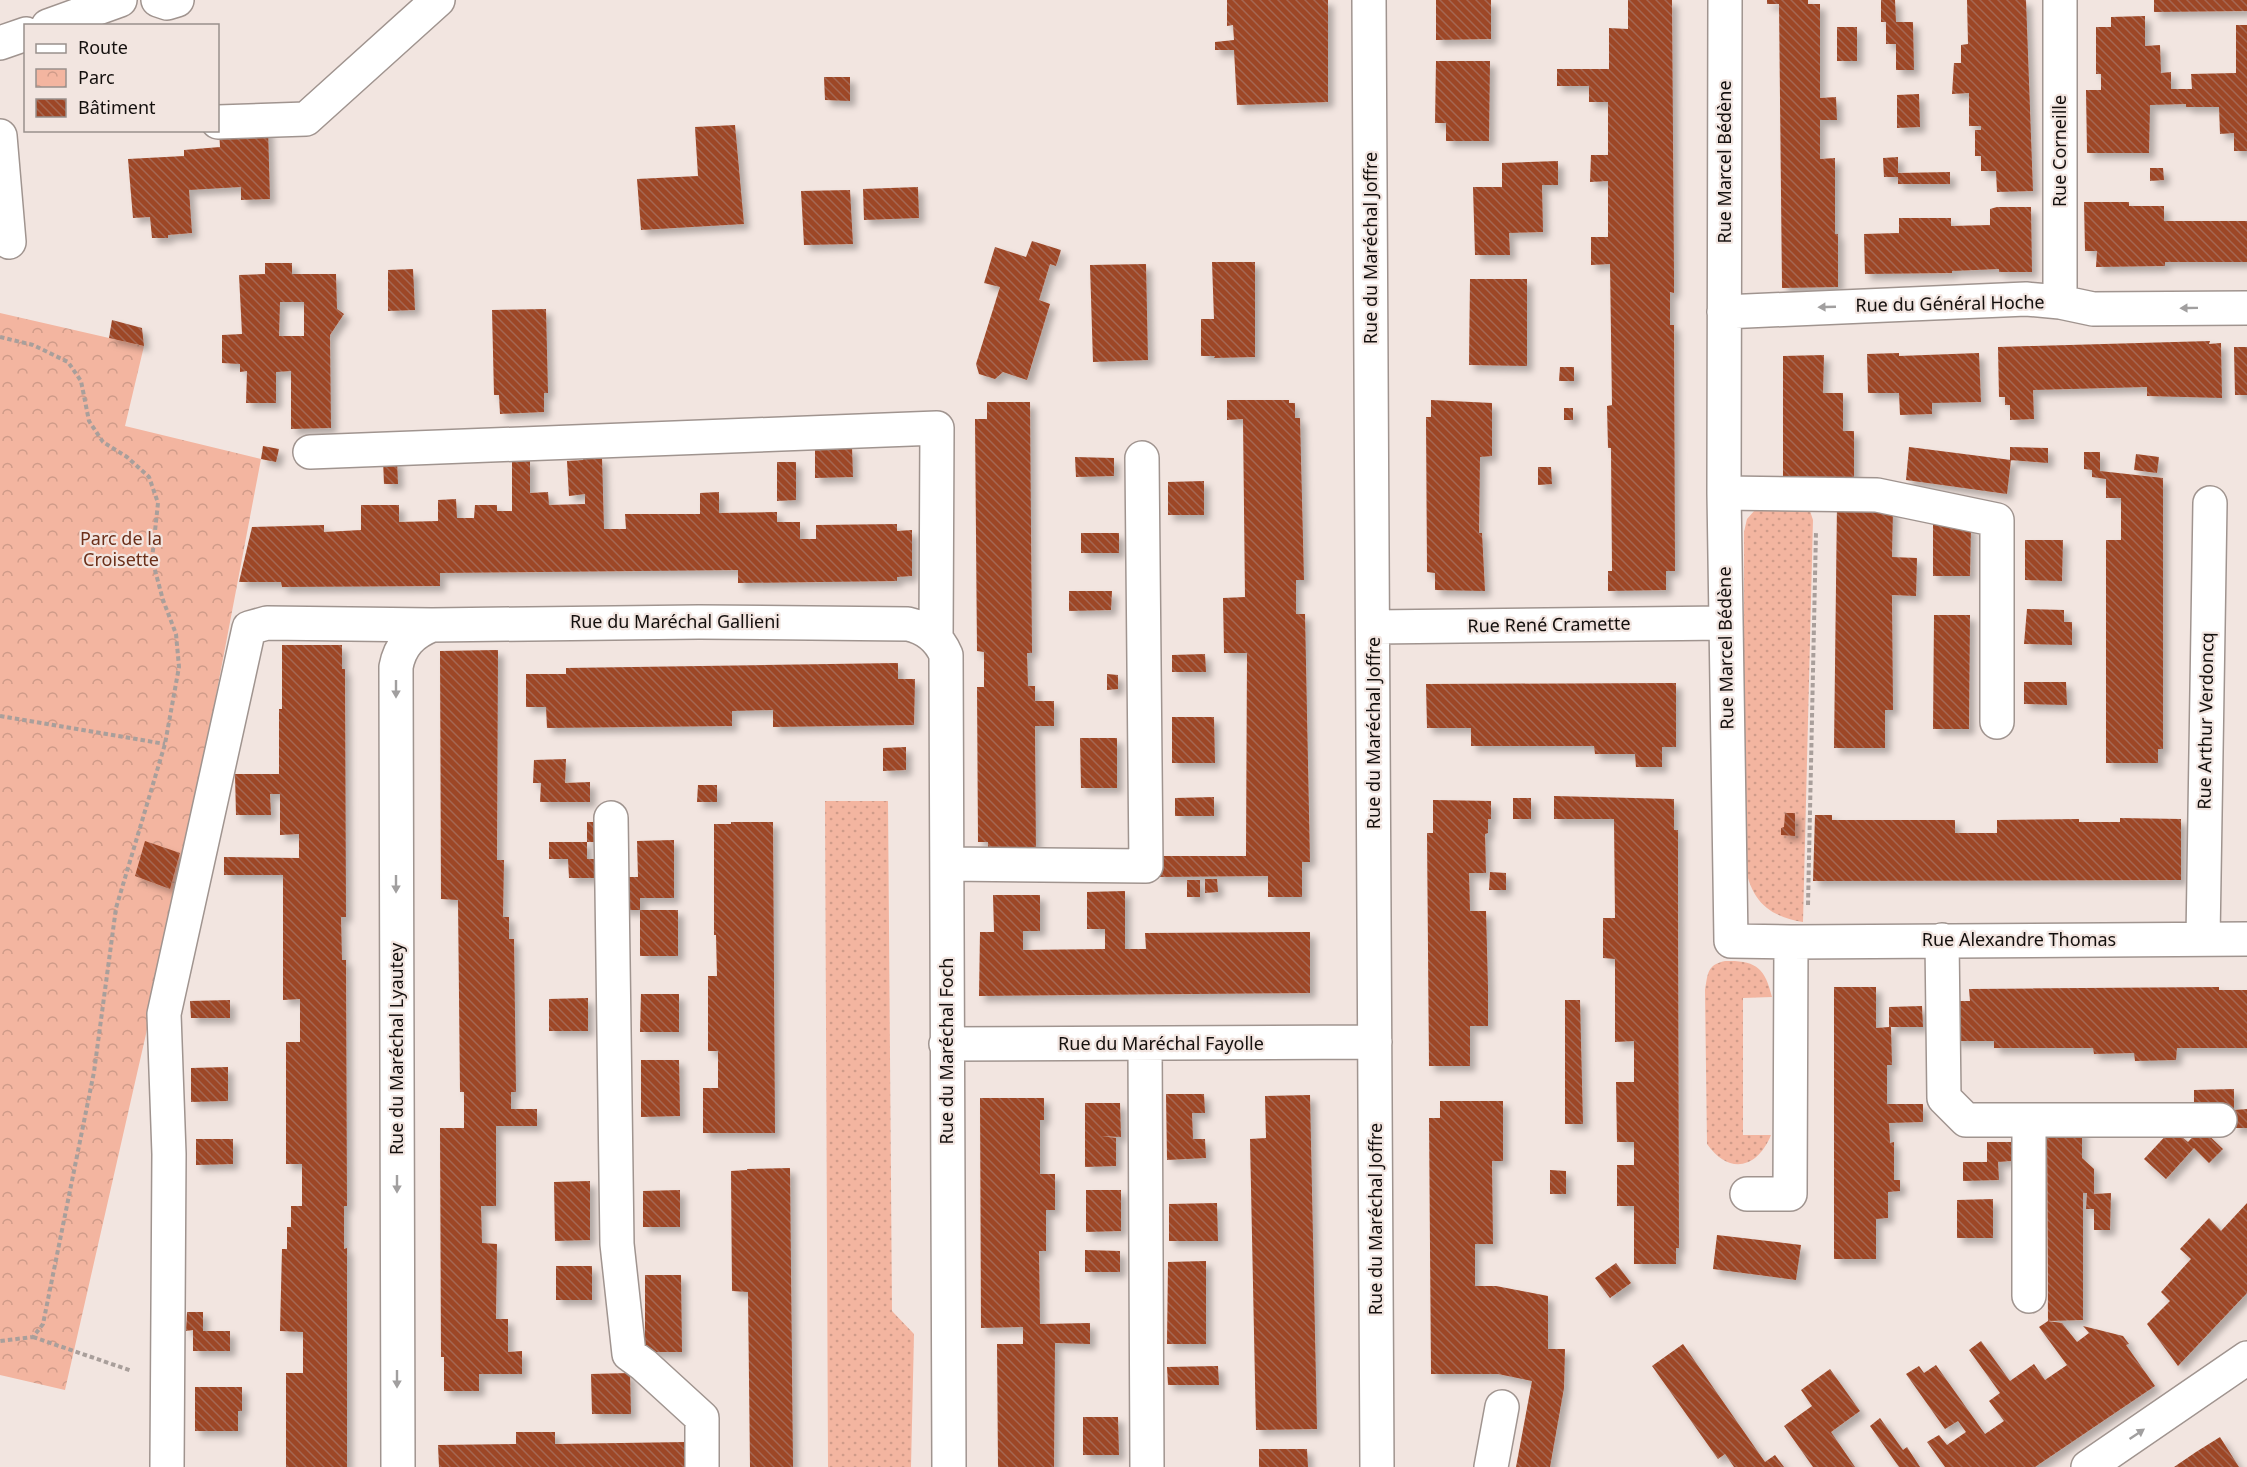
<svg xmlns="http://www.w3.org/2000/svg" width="2247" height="1467" viewBox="0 0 2247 1467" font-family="'Noto Sans',sans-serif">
<defs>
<pattern id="grass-dots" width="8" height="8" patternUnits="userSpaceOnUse" patternTransform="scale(1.5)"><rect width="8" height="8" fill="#f3b5a0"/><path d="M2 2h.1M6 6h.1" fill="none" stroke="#cf9b89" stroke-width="1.8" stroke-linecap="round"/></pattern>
<pattern id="park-crowns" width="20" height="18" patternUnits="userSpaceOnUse" patternTransform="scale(1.5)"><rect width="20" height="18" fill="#f3b5a0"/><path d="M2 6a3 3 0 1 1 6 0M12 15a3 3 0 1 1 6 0" fill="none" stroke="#cf9b89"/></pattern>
<pattern id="building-back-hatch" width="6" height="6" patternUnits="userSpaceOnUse" patternTransform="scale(1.5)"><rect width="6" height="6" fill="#9d4626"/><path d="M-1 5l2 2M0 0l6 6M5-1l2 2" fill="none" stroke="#a56852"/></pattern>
<filter id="shadow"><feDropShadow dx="5.5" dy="5.5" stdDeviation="3" flood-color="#0004"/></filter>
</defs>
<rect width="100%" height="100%" fill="#f2e5e0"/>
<path fill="url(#grass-dots)" d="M1755,510L1810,511L1813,520L1803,922C1765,915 1752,900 1744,863V532L1747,519Z
M825,801H888L892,1311L914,1334L911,1467H828Z
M1725,961C1756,960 1765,968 1772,997L1743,998V1135H1771C1757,1169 1729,1175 1707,1144L1705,990C1708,973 1707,965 1725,961Z"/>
<path fill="url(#park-crowns)" d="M0,313L144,346L125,426L261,459L215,701L146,1034L65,1390L0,1375Z"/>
<path fill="url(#building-back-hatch)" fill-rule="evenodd" filter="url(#shadow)" d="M1227,0H1328V102L1237,105L1234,50H1215V42L1234,40L1233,25L1227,26Z
M1436,0H1491V39L1436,40Z
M1628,0H1672L1674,275V293L1670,292V325H1674L1675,571H1666V590L1608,591V571H1612L1611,448H1608L1607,406L1612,405L1610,264L1591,265V237H1608V181L1590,182L1591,155H1608V102H1589V86H1557V69H1609V28L1628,29Z
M1767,0H1808V4H1820V98L1836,97L1837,120H1820V159L1835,158V234H1838V287L1782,288L1779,4H1767Z
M1881,0H1895L1896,22H1913L1914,70H1896V44H1886V22H1881Z
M1967,0H2026L2033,191L1997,192L1996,171H1981V156H1975V130H1981V126H1969V93L1952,94L1954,63H1961V45L1968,44Z
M2154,0H2247V11L2154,12Z
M2145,16V46L2160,45L2161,73L2171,72V89H2192L2191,74L2236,73V25H2247V151H2234V133L2220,134L2219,107H2186V104L2150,105L2149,153H2087L2086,90H2101V74H2096V27H2111V17Z
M1837,27H1857V61H1837Z
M1436,61H1490L1489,141H1446V123H1435Z
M824,77H850V101L825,100Z
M1919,94L1920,127L1897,128V95Z
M735,125L744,224L641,230L637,179L698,176L695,127Z
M219,128H268L270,199L241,200V187L189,190L192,233L168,235V238H152L150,217L133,218L128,159L184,156V150L220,147Z
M1898,157V173L1950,172V184H1898V177H1884L1883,158Z
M1558,161V185H1542L1543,232L1509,233L1510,255H1475L1473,187H1502V163Z
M2150,168H2163L2164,180L2150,181Z
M918,187L919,218L864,220L863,189Z
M850,190L853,244L804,245L801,191Z
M2084,202H2129V206H2164V221H2247V262H2165V266L2096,267L2097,251H2085Z
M1997,207H2031L2032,272H1999V269L1952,271V273L1865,274L1864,234L1899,233V218H1951V226L1990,225V209Z
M1032,241L1061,250L1056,266L1050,264L1039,300L1050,304L1027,380L1003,372L995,379L979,374L976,364L1000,287L984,283L995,247L1026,257Z
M1212,262H1255V357L1214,358L1215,356H1201V319H1214Z
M265,263H292V274H336L337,309L344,314L330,335L331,428L291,429V371L276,372V403H246L247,371L240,372V364L222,363V335L242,334L239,275L265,274ZM280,302H304V336H279Z
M1146,264L1148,360L1093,362L1090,265Z
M413,269L415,310L388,311V270Z
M1470,279H1527V366L1469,365Z
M546,309L548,393H544V412L500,414L499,395H494L492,310Z
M112,320L142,328L144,346L109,338Z
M2210,341L2209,344L2221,343L2222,398L2147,396V387L2033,390L2034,419L2010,420V405H2005V397H1999L1998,347Z
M2234,347H2247V395H2235Z
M1899,353V356L1979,353L1981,402L1932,403V414L1900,415L1899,393H1868L1867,354Z
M1824,355L1823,393H1843V431H1854V484L1783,485V356Z
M1560,367H1574V381H1559Z
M1227,400H1289V403H1295V418H1300L1304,580H1296V614H1305L1310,862H1302V897H1268V876L1157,877L1156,856H1246L1247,653H1224L1223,598L1245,597L1243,419L1227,420Z
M1431,400L1492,403V456L1480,457L1479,533H1482L1485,591L1435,590V573L1427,572L1426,417H1431Z
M987,402H1030L1032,653H1027L1028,686H1035V701H1054V726H1035L1036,858H988V842H978L977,687H984V652L977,651L975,419H987Z
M1564,408H1573V420H1564Z
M263,446L279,449L276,462L261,459Z
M815,447H852L853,477L815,478Z
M1909,447L2011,460L2007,494L1906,480Z
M2010,447L2048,448V463L2010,460Z
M2084,452H2100V471L2163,478V749H2158V763H2106V540H2121V498H2106V479L2092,477V470L2084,469Z
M2136,454L2159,457L2157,473L2134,470Z
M584,457H602L604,529H626L625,514H700V493L719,492V513L777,512V522H800V539H816V525L897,524V531L912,530V576L897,577V581L738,583V570L440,573V586L282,587L281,582H239L252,527L324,525V532L361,530V505H399V522L438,521V500L456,499L457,518H474L475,505H497V511H512V459H530V493L548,492L549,505L585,504V494L569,496L567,461L583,460Z
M1075,457L1114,458V476L1076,477Z
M383,460H397L398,484H384Z
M777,462H796V500L777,501Z
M1538,467H1551L1552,484L1538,485Z
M1204,481V515H1168V482Z
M1837,503L1893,509L1892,557L1917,558L1916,596L1892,595L1893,710H1885V748H1834Z
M1933,521L1971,526L1970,576H1933Z
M1081,533H1119V553H1081Z
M2025,540H2063L2062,581L2025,580Z
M1069,591H1112L1111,610L1069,611Z
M2027,609L2064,610V622H2072V645L2024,644Z
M1934,615H1970L1969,729H1933Z
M282,645H342V669H345L346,917H341L342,960H346L347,1206H344V1249L347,1248V1467H286V1373H303V1332L280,1331L282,1249H287V1227H291V1206H302V1164H286V1042H300V999L283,1000V875H224V857L299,858V834L280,835V794H270L271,815H236L235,774H279V709H282Z
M498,650L497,860H504L503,917H509V939H514L516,1092H511V1109H537V1126H496V1206H481L482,1243L497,1244L496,1319H508V1352L522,1351V1374H479V1391H444V1357H441L440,1128H464V1092H460L458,900L441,899L440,651Z
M1205,654L1206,672H1172V655Z
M898,663V679H915L914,725L773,727V710L732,711V726L547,728L546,707H526V674H566V668Z
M1107,674L1118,675V689L1107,690Z
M2024,682H2066L2067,705L2024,704Z
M1676,683V747H1662V767H1636L1635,754H1595L1594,746H1471V728H1427L1426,684Z
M1172,717H1214L1215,763H1172Z
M1080,738H1117V788H1081Z
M906,747V770L883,771V748Z
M566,759L565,783L590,782V802H540L541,783H533L534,760Z
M698,785H717V802H697Z
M1554,796L1674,799V830H1678V898L1679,1248H1676V1264H1634V1206H1617V1165H1634V1142H1617L1616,1082H1634V1041L1615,1042V959L1603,958V918H1615L1614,819H1554Z
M1214,797V816H1175V798Z
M1513,798H1531V819H1513Z
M1433,800L1491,801V819H1488V833L1485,834L1486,873H1469L1470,911H1486L1488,987V1026H1470V1066H1429L1427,833H1433Z
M1785,813H1795V836L1781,835V828L1784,827Z
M1815,815H1832V820H1955V833H1997V820L2079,819V822H2120V818L2181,819V880L1813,881Z
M587,822H604V842H587Z
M731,822H773L775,1133H703V1088H718V1051H708V976H717L716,935H714V824H731Z
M674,840V898H640V910H621L619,877H638L637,841Z
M145,841L180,853L170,889L135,876Z
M549,842H587V859H601V878H569L568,859H549Z
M1490,872L1506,873V890H1489Z
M1205,879H1217L1218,892L1205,893Z
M1187,880H1200V897H1187Z
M1125,891V949H1146L1145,933L1310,932V993L979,996L980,932H994L993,895H1040V931H1023V950L1105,949V929H1087V892Z
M640,910H678V956H640Z
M1834,987H1876V1028L1889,1027V1007L1922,1006L1923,1027H1891L1892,1065H1887V1104H1923V1122L1889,1123L1890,1143L1894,1142V1180H1900V1191L1888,1192V1218L1876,1219V1259H1834Z
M2219,987V990H2247V1048H2177L2176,1060L2135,1061L2134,1053L2094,1054L2093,1048H1994V1041H1954V1001H1970L1969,989Z
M641,994H679V1032H640Z
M588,998V1031H549V999Z
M230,1000V1018H191L190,1001Z
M1565,1000H1580L1583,1124H1565Z
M641,1060H679L680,1116L641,1117Z
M228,1067V1101L191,1102V1068Z
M2234,1089V1110H2194V1090Z
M1166,1094H1204L1205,1113H1192L1193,1139H1205L1206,1158L1167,1160Z
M1310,1095L1317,1429L1256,1430L1250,1139L1266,1138L1265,1096Z
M980,1098H1044V1120H1040V1174H1055V1210H1046V1251H1039L1040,1324L1090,1323V1344L1055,1343L1054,1467H998L997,1344H1023V1327L981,1328Z
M1440,1101H1503V1161H1492L1493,1244H1475V1286H1496L1548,1296V1349H1565L1564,1388L1550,1467H1516L1532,1381L1498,1374H1431L1429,1118H1440Z
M1085,1103H1120L1121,1137L1101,1136L1116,1138V1166L1085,1167Z
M2247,1109V1128H2234V1110Z
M2082,1128V1158L2094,1169V1194L2111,1193L2110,1230H2094V1209H2086L2087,1193H2083V1320L2048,1321L2047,1129Z
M2201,1128L2223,1149L2209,1163L2194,1148L2166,1179L2144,1159L2172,1129L2188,1142Z
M196,1139H233V1164L196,1165Z
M1987,1142H2011V1161L1998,1162L1999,1180L1963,1181V1162H1987Z
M790,1168L793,1467H750L748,1292L732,1291L731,1171L747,1170V1169Z
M1550,1170L1566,1171V1194H1550Z
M590,1181V1240L555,1241L554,1182Z
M680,1190V1227H643V1191Z
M1086,1190H1121V1231L1086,1232Z
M1993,1199V1238H1957V1200Z
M1217,1203L1218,1241H1169V1204Z
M2247,1203V1293L2178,1366L2147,1324L2170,1301L2161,1292L2191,1259L2180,1249L2209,1218L2221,1231Z
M1717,1235L1801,1245L1796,1280L1713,1269Z
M1085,1250L1120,1251V1272H1085Z
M1206,1261V1344H1167L1168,1262Z
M1616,1263L1631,1283L1610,1298L1595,1278Z
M556,1266H592V1300H556Z
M645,1275H681L682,1352H645Z
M187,1312H203V1331H230V1351H193V1330L186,1331Z
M2048,1321L2062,1323L2077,1342L2089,1333L2083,1326L2123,1336L2129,1344L2126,1345L2155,1386L2035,1467H1945L1927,1442L1939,1435L1947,1445L1966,1432L1958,1421L1945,1429L1906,1374L1919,1366L1924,1373L1936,1365L1985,1434L2004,1421L1989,1401L2000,1393L1969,1350L1981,1341L2010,1381L2034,1364L2045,1380L2067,1365L2039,1327Z
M1683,1344L1765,1462L1775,1455L1784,1467H1734L1725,1454L1718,1459L1652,1366Z
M1218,1366L1219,1385H1168L1167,1367Z
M1830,1369L1860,1411L1831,1432L1855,1467H1813L1784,1426L1812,1406L1801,1390Z
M630,1373L631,1414H592L591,1374Z
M195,1387H242V1411H238V1431H195Z
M1083,1417H1118L1119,1455H1083Z
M1880,1418L1903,1450L1907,1447L1920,1467H1899L1870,1426Z
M516,1432H555V1444L687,1442V1467H439L438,1445L516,1444Z
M2220,1437L2239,1467H2174L2196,1452Z
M1259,1449H1307L1308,1467H1259Z"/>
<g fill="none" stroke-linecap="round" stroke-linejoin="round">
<defs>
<path id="minor" d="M158,0L167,3L177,0
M1369,0L1377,1467
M1725,0L1724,493L1731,941L1791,942L1790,1194H1747
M2060,0V302
M48,26L120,0
M0,43L26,34
M218,122L306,119L438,0
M0,136L9,242
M1724,312L2026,299L2060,302L2093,309L2247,308
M310,452L937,428L936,639
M1724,493L1877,495L1997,520V722
M1374,627L1725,623
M611,818L617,1244L629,1354L644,1365L702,1418V1467
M947,864L1146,866L1142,458
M2203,939L2210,503
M1942,940L1944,1098L1966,1120H2029V1296
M1791,942L2247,939
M946,1044L1375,1042
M1145,1044L1147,1467
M2029,1120H2220
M167,1467L169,1154L164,1014L249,628L267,623L432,625
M398,1467L396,667C400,645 412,633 432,625L699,622L908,624C926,628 939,638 946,655L949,1467
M1491,1467L1502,1407
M2088,1467L2247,1358"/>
</defs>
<use href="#minor" stroke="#a0948f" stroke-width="36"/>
<path stroke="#a99f9b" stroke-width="4" stroke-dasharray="4.5 3" stroke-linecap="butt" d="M0,337L33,345L68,362L81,381L89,421L103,442L127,457L149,477L158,503L152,559L163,600L176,634L179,667L165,744L116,908L94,1072L43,1324L33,1337L0,1341
M0,716L165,744
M1808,905L1816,531
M33,1337L132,1371"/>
<use href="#minor" stroke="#fff" stroke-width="33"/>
</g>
<defs><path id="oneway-solid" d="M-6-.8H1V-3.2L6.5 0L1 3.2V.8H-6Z" transform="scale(1.5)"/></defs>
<g fill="#a19f9f">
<use href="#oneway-solid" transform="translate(1827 307) rotate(178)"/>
<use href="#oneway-solid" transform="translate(2189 308) rotate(179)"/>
<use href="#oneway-solid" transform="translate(396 689) rotate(90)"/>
<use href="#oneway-solid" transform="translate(396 884) rotate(90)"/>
<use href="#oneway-solid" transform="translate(397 1184) rotate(90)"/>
<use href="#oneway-solid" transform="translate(397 1379) rotate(90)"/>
<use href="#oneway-solid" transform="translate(2137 1434) rotate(-34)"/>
</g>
<g text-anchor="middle" stroke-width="4.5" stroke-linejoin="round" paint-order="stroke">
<g font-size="18" fill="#14100e" stroke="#f2e5e0">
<text transform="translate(2060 151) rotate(-90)" y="6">Rue Corneille</text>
<text transform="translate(1725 162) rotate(-90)" y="6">Rue Marcel Bédène</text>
<text transform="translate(1371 248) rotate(-90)" y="6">Rue du Maréchal Joffre</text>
<text transform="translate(1950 304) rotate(-1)" y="6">Rue du Général Hoche</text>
<text x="675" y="628">Rue du Maréchal Gallieni</text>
<text transform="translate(1549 625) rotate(-1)" y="6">Rue René Cramette</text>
<text transform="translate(1726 648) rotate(-91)" y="6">Rue Marcel Bédène</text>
<text transform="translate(2206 721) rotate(-89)" y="6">Rue Arthur Verdoncq</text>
<text transform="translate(1374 733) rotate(-90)" y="6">Rue du Maréchal Joffre</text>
<text x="2019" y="946">Rue Alexandre Thomas</text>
<text x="1161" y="1050">Rue du Maréchal Fayolle</text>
<text transform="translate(397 1049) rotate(-90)" y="6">Rue du Maréchal Lyautey</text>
<text transform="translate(947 1051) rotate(-90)" y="6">Rue du Maréchal Foch</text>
<text transform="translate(1376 1219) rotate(-90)" y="6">Rue du Maréchal Joffre</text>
</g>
<g font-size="18" fill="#6b2f19" stroke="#f2e5e0">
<text x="121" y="545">Parc de la<tspan x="121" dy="21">Croisette</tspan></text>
</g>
</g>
<rect x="24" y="24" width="195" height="108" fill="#f2e5e0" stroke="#99908c" stroke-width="1.5"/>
<rect x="36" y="44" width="30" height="9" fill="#ffffff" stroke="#99908c" stroke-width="1.5"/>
<text x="78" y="54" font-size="18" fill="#14100e">Route</text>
<rect x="36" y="69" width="30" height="18" fill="url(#park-crowns)" stroke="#99908c" stroke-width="1.5"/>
<text x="78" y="84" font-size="18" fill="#14100e">Parc</text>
<rect x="36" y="99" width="30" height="18" fill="url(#building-back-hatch)" stroke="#99908c" stroke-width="1.5"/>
<text x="78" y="114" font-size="18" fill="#14100e">Bâtiment</text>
</svg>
